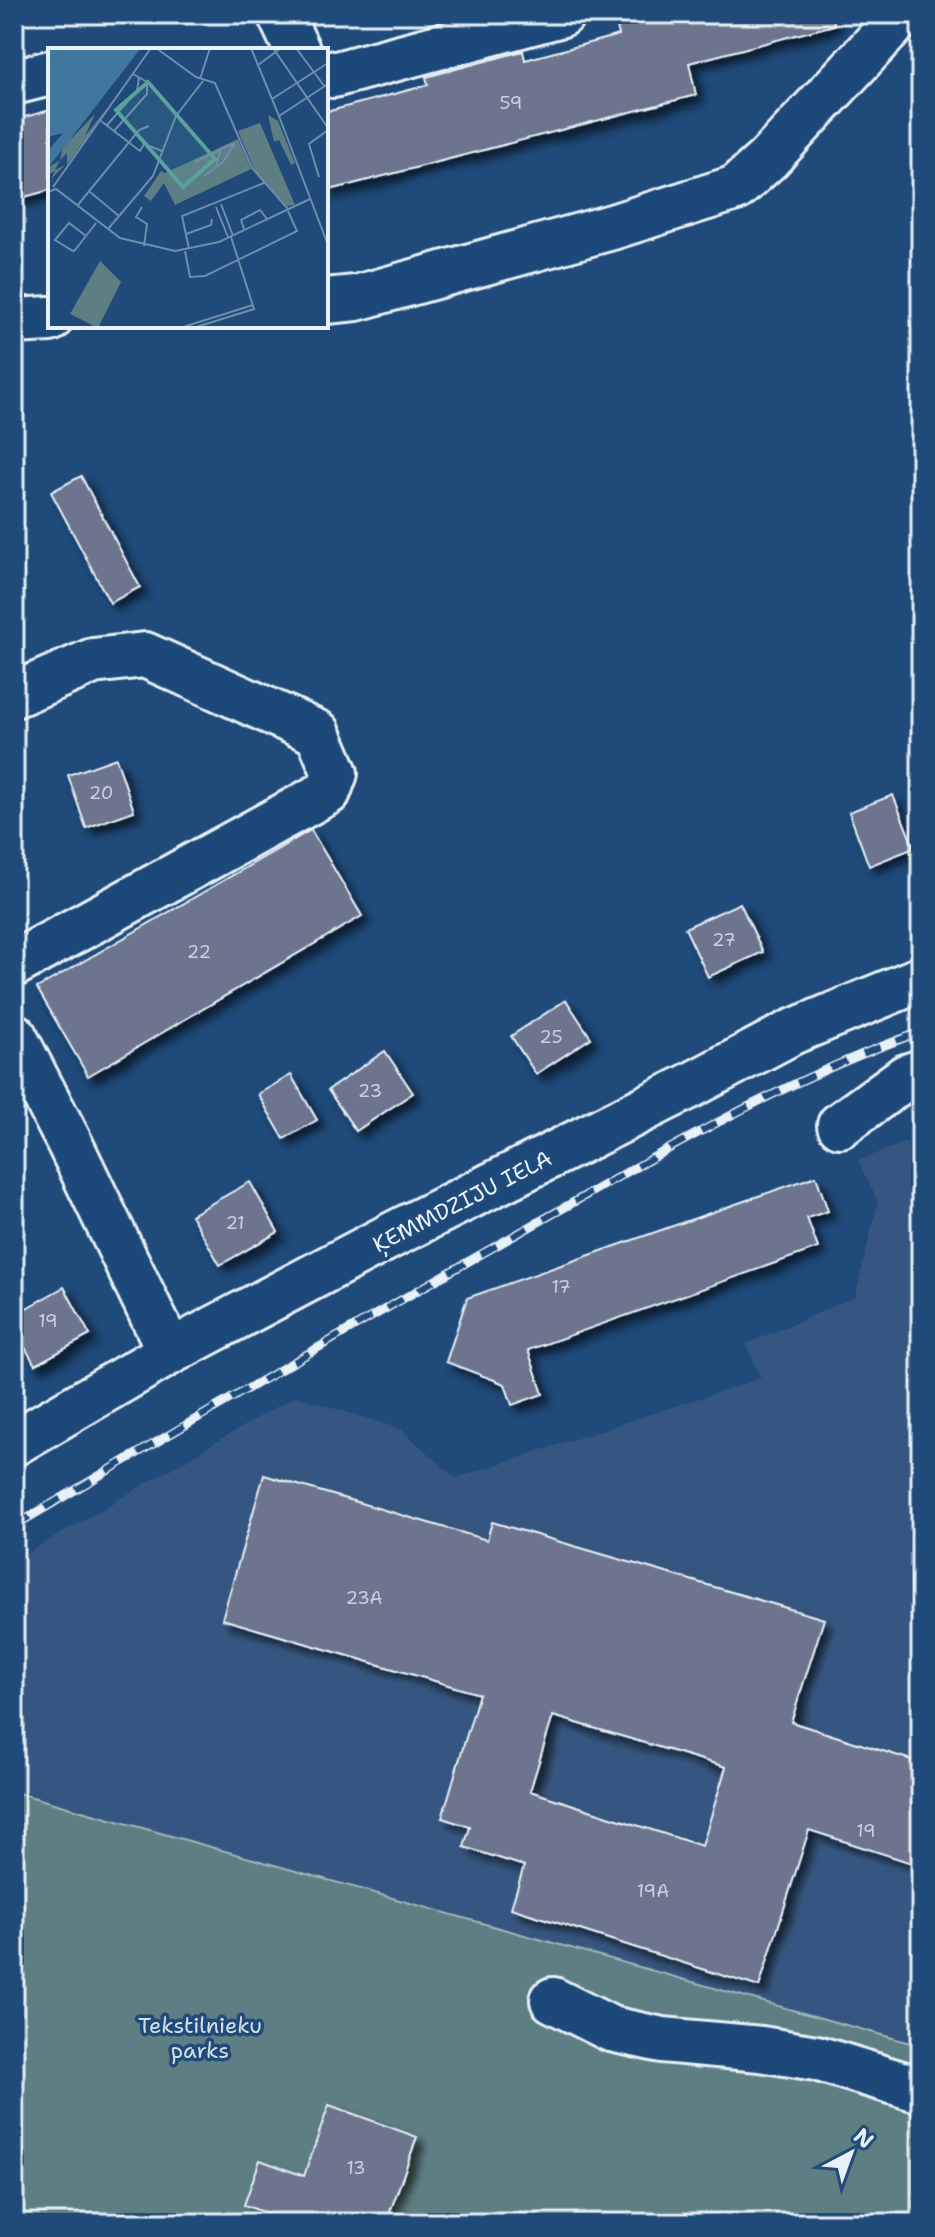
<svg xmlns="http://www.w3.org/2000/svg" width="935" height="2237" viewBox="0 0 935 2237" font-family="'Shantell Sans',sans-serif">
<defs>
<filter id="shadow"><feDropShadow dx="7" dy="7" stdDeviation="4" flood-color="#0009"/></filter>
</defs>
<rect width="100%" height="100%" fill="#1f4a7a"/>
<filter id="ink" filterUnits="userSpaceOnUse"><feTurbulence type="fractalNoise" baseFrequency=".0125" numOctaves="2"/><feDisplacementMap in="SourceGraphic" scale="16" xChannelSelector="R" yChannelSelector="G"/><feConvolveMatrix kernelMatrix="1 2 1 2 8 2 1 2 1" color-interpolation-filters="sRGB"/></filter>
<g filter="url(#ink)">
<path fill="#365780" d="M921,1136V2046L14,1792V1561L295,1396L401,1429L456,1478L761,1378L746,1344L855,1297L878,1202L858,1161Z"/>
<path fill="#5d7e83" stroke="#a2b8be" stroke-width="2" d="M14,1792L921,2046V2223H14Z"/>
<path fill="#6c758d" stroke="#e8f1f8" stroke-width="2" fill-rule="evenodd" filter="url(#shadow)" d="M668,14H833L834,25L689,63L696,95L326,191V112L428,85L426,77L523,51L525,60L619,35L617,27Z
M50,110V190L14,200V120Z
M81,476L140,587L110,603L51,492Z
M116,758L134,811L86,828L68,775Z
M893,795L914,848L869,866L849,812Z
M311,830L362,916L88,1076L37,988Z
M740,903L763,952L708,977L685,928Z
M566,1000L591,1038L536,1074L511,1036Z
M385,1051L413,1093L356,1131L328,1090Z
M291,1075L317,1120L284,1139L258,1094Z
M816,1176L828,1211L807,1218L818,1248L528,1350L543,1394L512,1405L505,1384L446,1362L467,1298Z
M250,1182L278,1232L220,1265L191,1215Z
M64,1287L90,1335L35,1365L14,1328V1315Z
M264,1475L487,1540L492,1522L824,1619L791,1722L921,1763V1866L809,1830L759,1987L511,1908L524,1866L464,1847L470,1827L442,1818L479,1694L222,1619ZM553,1716L726,1767L702,1846L530,1791Z
M329,2105L417,2137L386,2223H292L244,2205L260,2160L304,2176Z"/>
<g fill="none" stroke-linecap="round" stroke-linejoin="round">
<defs>
<path id="minor" d="M280,14L297,50
M326,73L333,75L562,14
M14,82L50,73
M326,301L356,298L612,227L736,188L768,159L903,14
M14,321L50,319
M14,695L93,661L145,655L318,733L335,773L328,792L14,964
M14,1036L68,1140L170,1352
M840,1125L906,1077L921,1072
M14,1443L170,1352L396,1233L686,1088L792,1032L921,979
M553,2000L611,2029L662,2040L761,2049L816,2058L921,2090"/>
</defs>
<use href="#minor" stroke="#e8f1f8" stroke-width="50"/>
<use href="#minor" stroke="#1f4a7a" stroke-width="44"/>
<defs>
<path id="rail" d="M14,1526C189,1423 365,1319 542,1220C665,1151 787,1078 921,1032"/>
</defs>
<use href="#rail" stroke="#e8f1f8" stroke-width="9"/>
<use href="#rail" stroke="#1f4a7a" stroke-width="6" stroke-dasharray="18" stroke-linecap="butt"/>
</g>
</g>
<g text-anchor="middle" stroke-width="7" stroke-linejoin="round" paint-order="stroke">
<g font-size="18" fill="#c9d2dd">
<text x="511" y="109">59</text>
<text x="101" y="799">20</text>
<text x="724" y="946">27</text>
<text x="199" y="958">22</text>
<text x="551" y="1043">25</text>
<text x="370" y="1097">23</text>
<text x="235" y="1229">21</text>
<text x="561" y="1293">17</text>
<text x="48" y="1327">19</text>
<text x="364" y="1604">23A</text>
<text x="866" y="1837">19</text>
<text x="653" y="1897">19A</text>
<text x="356" y="2174">13</text>
</g>
<g font-size="22" fill="#e8f1f8" stroke="#1f4a7a">
<text transform="translate(462 1201) rotate(-27)" y="8">ĶEMMDZIJU IELA</text>
</g>
<g font-size="22" fill="#d3e0e6" stroke="#1f4a7a">
<text x="200" y="2033">Tekstilnieku<tspan x="200" dy="25">parks</tspan></text>
</g>
</g>
<g transform="translate(48 48)">
<rect width="280" height="280" fill="#1f4a7a"/>
<path d="M65,53L19,117V105L12,112L7,122L17,117L3,131L7,123L0,127V120L12,112L15,99L47,66L37,88ZM220,67L230,73L247,115L243,117L231,92L226,94ZM212,75L247,157L239,158L207,123L190,83ZM190,91L203,121L127,157L116,135L103,153L96,148L113,123L117,125ZM52,213L73,234L50,280L22,266Z" fill="#5d7e83"/>
<path d="M0,0H93L0,120V103L15,85L0,89Z" fill="#41769e"/>
<path fill="none" stroke="#6f8dac" stroke-width="2" d="M108,0L148,29L167,35L204,120L240,161M203,0L231,68L280,36M225,0L280,80M248,0L277,39M210,17L233,0M152,31L162,0M224,51L280,15M231,68L280,197M53,73L92,103L96,96L114,103M59,77L89,43L91,30M66,83L99,46V34L85,26M147,114L172,102M168,119L173,101L187,95M156,128L175,114L187,95M271,129L261,96L280,82M5,139L103,0M0,144L8,141L72,190L127,203L171,194L262,151M42,144L71,168M173,156L185,188M29,158L91,82L101,78M94,159L88,169L99,176L96,198M168,159L180,189M60,181L105,128L128,68L155,33M196,181L193,172L212,162L219,171M138,186L163,177L164,171M38,188L21,175L7,192L25,203L27,202L38,188L48,175M141,201L134,168L216,135M137,203L142,229L157,228L249,183L240,163M132,280L205,257M145,280L206,261L183,189"/>
<path fill="#5ba19e" fill-opacity="0.15" stroke="#5ba19e" stroke-width="4" d="M100,34L167,111L135,139L68,62Z"/>
<rect width="280" height="280" fill="none" stroke="#e8f1f8" stroke-width="4"/>
</g>
<rect width="935" height="2237" fill="none" stroke="#1f4a7a" stroke-width="48"/>
<rect x="24" y="24" width="887" height="2189" fill="none" stroke="#e8f1f8" stroke-width="3" filter="url(#ink)"/>
<g transform="translate(851 2153) rotate(41)" stroke="#1f4a7a" stroke-width="6" paint-order="stroke">
<path d="M0-6L14 30L0 20L-14 30Z" fill="#e8f1f8"/>
<text y="-12" font-size="22" font-weight="bold" text-anchor="middle" fill="#e8f1f8">N</text>
</g>
</svg>
